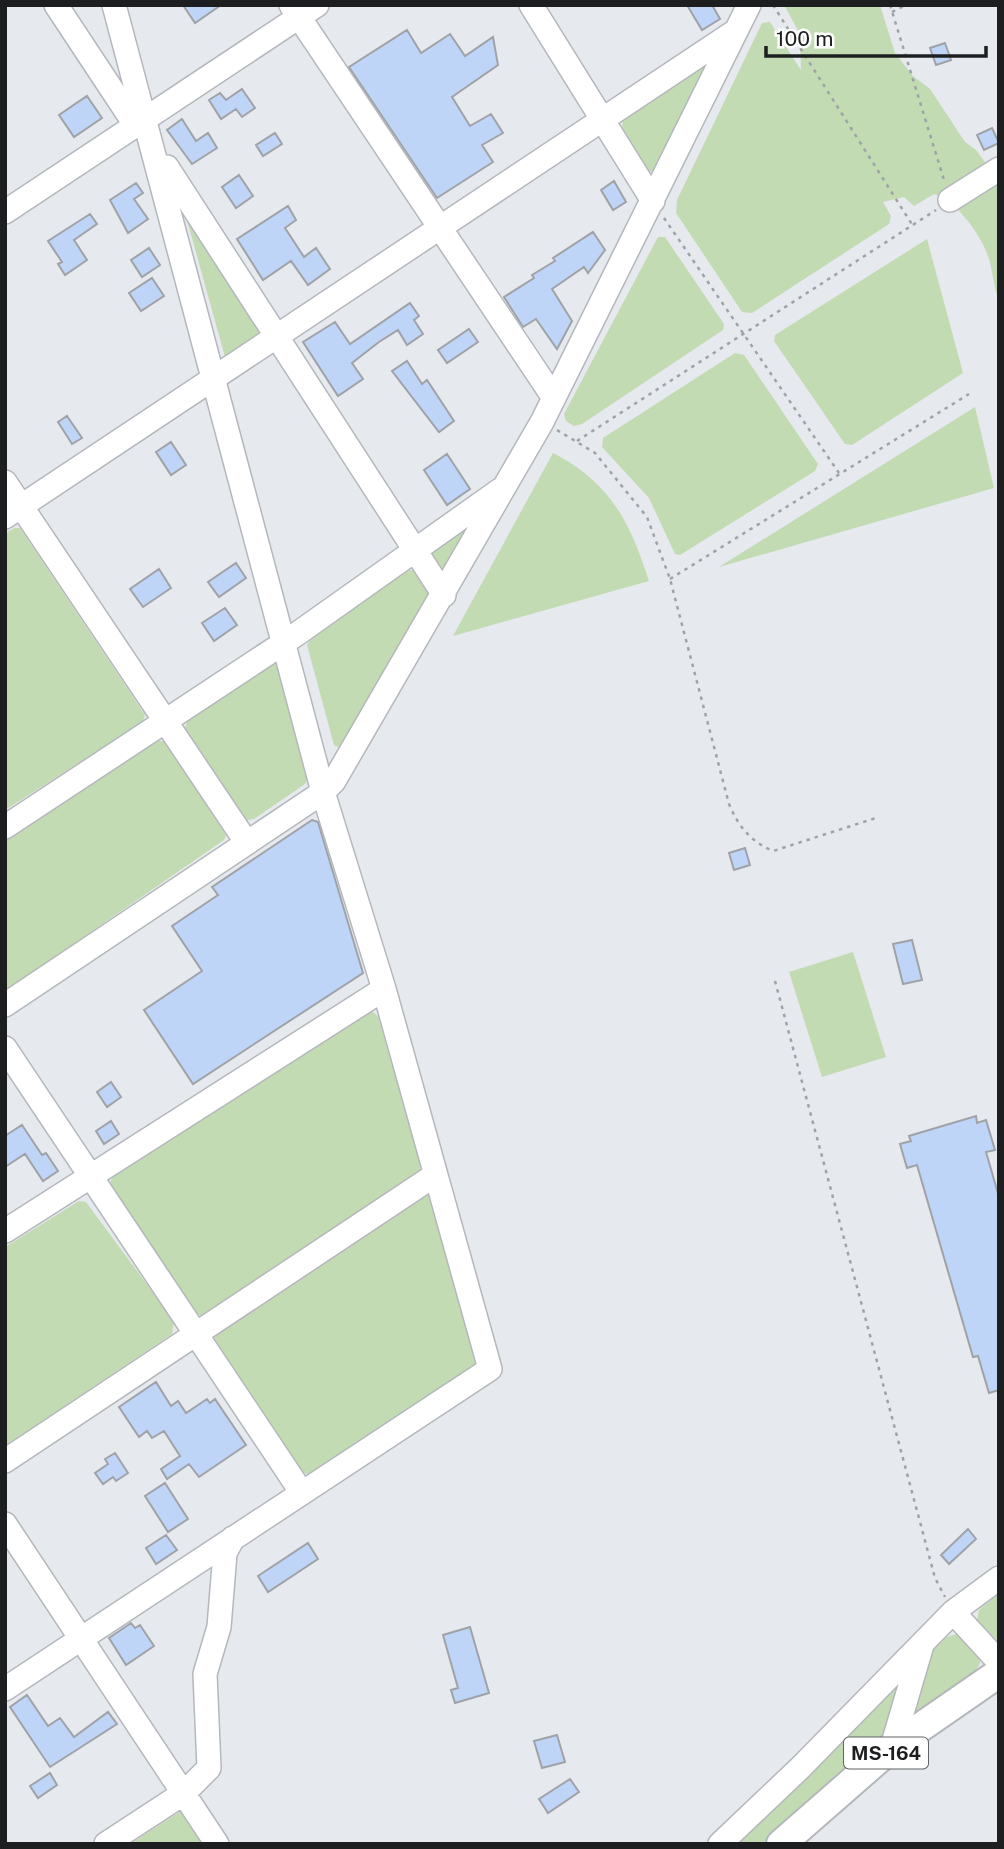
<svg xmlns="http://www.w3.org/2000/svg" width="1004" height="1849" viewBox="0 0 1004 1849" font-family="'Public Sans',sans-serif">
<rect width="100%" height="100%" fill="#e6e9ee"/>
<path fill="#c2dbb3" d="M784,5H880L895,53L913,76L930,89L965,142L976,150L999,181V300C993,286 993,270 988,256C981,235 956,200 934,194L914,206L904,197L883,202L891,216L889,224L752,313L742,312L676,213L677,200L762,23L770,22L801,70L800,34Z
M710,58L712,60L653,171L649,172L622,127L623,120Z
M185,213L265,333L225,357Z
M658,237H665L724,324L723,330L582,424L574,426L566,421L564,414Z
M927,239L963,373L852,445L845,444L774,341L775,335Z
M735,353L744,355L818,464L815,471L680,555L675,554L649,498L602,447L603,438Z
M975,407L994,488L719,567Z
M553,453C610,482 630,522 649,581L453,636Z
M478,515L443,577L427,551Z
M14,528H20L145,715L143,722L5,810V534Z
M413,570L428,590V598L340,748L334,745L307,645L310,640L404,571Z
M272,663L279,664L308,778L305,784L254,819L247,820L185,729L187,722Z
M158,741H164L226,835L224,840L5,991V841Z
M853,952L886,1057L822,1077L789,972Z
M371,1011L378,1016L421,1166L418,1174L203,1316L196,1314L109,1184L113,1177Z
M424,1194L431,1195L477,1359L474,1368L311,1474L303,1473L213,1341L216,1334Z
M79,1201L86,1202L174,1321L172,1334L5,1446V1247Z
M999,1594V1642L977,1620L979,1610Z
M962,1634L979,1651L980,1663L975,1672L912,1718C920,1690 924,1633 962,1634Z
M899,1683L889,1731L811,1797L763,1844H738Z
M181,1811L204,1844H130Z"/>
<path fill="#bfd5f8" stroke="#9fa2a7" stroke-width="2" d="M183,5H221L195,23Z
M687,5H712L720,19L702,30Z
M407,30L421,53L450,34L465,56L493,37L498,65L452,97L470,126L491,114L503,133L482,145L493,162L437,198L349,67Z
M945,43L951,60L936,65L930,48Z
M242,89L255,108L242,117L236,109L221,119L209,100L220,93L226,100Z
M87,96L102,118L74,137L59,115Z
M182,119L196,141L208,133L217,148L192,164L167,130Z
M992,128L999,143L984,150L977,135Z
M275,133L282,144L263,156L256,145Z
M239,175L253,196L236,208L222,187Z
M614,181L626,202L613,210L601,190Z
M136,183L143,193L134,199L148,219L128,233L110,200Z
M288,206L296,220L285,228L304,257L316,248L330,269L308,285L291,261L263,280L237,239Z
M90,214L97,224L74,240L87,260L65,275L58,264L62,262L48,241Z
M593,232L605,250L588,273L584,267L552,289L572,321L557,349L536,319L523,327L504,297L534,278L532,275L555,261L553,258Z
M149,248L160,265L142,277L131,260Z
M152,278L164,296L141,311L129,293Z
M410,303L419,316L414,320L423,334L407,345L398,330L379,342L352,363L363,379L338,396L303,342L335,322L350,344Z
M469,329L478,342L447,363L438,350Z
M407,361L422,384L427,380L454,421L439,432L392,371Z
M67,416L82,438L72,444L58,422Z
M171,442L186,465L171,475L156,452Z
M447,454L470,489L447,505L424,470Z
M236,563L246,578L219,597L208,582Z
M159,569L171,588L143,607L130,589Z
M225,608L237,625L214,641L202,623Z
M312,820L318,822L363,973L193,1084L144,1010L202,971L172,926L218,895L212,887Z
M745,848L750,865L734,870L729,853Z
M912,940L922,980L903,984L893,944Z
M111,1082L121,1097L107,1107L97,1092Z
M976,1116L977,1123L986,1120L995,1150L986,1152L999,1197V1390L989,1393L978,1356L973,1357L917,1165L907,1168L900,1144L911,1141L909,1136Z
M111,1121L119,1134L104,1144L96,1131Z
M22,1125L42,1155L46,1153L58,1171L43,1181L25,1154L5,1167V1136Z
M156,1382L171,1406L178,1401L186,1413L207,1399L210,1403L215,1399L246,1445L199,1477L189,1464L167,1479L161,1469L180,1456L164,1431L152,1438L147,1431L139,1437L119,1407Z
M115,1453L128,1473L116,1481L113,1477L103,1484L95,1473L108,1464L105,1459Z
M165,1483L188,1519L168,1532L145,1496Z
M968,1529L976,1539L949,1564L941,1555Z
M166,1535L177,1550L156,1564L146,1548Z
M308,1543L318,1559L268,1592L258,1576Z
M131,1623L135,1628L140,1625L154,1646L126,1665L109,1638Z
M470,1627L489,1693L455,1703L451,1690L458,1688L443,1635Z
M27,1695L48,1726L60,1718L74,1737L108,1712L117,1724L50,1767L10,1707Z
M557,1735L565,1762L542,1768L534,1741Z
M50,1773L57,1785L38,1798L30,1786Z
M570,1779L579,1792L548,1813L539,1799Z"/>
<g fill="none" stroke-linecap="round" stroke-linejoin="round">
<defs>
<path id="minor" d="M56,5L136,126
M291,5L554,398
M531,5L653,201
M167,167L444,595
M950,200L999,169
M5,212L317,5
M5,482L247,843
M5,517L734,32
M5,827L294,636L500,490
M5,1005L323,792L334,781L542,422L749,5
M5,1048L302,1493
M5,1231L384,989
M5,1461L435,1175
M5,1524L217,1844
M953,1612L999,1662
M5,1689L490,1369L384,989L323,792L114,5
M892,1747L922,1645
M106,1844L184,1793L209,1768L205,1674L219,1627L225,1553L233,1538
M720,1844L800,1768L953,1612L999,1578"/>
<path id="major" d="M781,1844L892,1747L999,1673"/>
</defs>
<use href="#minor" stroke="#b4b7bc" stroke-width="26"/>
<use href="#major" stroke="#b4b7bc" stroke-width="32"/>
<path stroke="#9fa2a6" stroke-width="2.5" stroke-dasharray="3.5 5" stroke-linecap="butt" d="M773,5L913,226
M890,5L944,180
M892,12L906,5
M664,218L839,473
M557,430L595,453L647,517L670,579L729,804C738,826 751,842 773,851L879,817
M577,441L936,210
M670,579L969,394
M775,981L935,1578L945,1597"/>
<use href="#minor" stroke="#fff" stroke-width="23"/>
<use href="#major" stroke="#fff" stroke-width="28"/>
</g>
<g text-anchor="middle" stroke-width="5" stroke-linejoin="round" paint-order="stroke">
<rect fill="#fff" stroke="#616263" stroke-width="2" x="844" y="1737.5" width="84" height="31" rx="5"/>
<g font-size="19" font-weight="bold" fill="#1d1e20">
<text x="886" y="1760">MS-164</text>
</g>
</g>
<rect width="1004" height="1849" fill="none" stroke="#1d1e20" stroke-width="14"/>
<path d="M766 46v10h220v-10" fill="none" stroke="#1d1e20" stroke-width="3.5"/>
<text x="776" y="46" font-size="21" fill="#1d1e20" stroke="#ffffff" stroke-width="5" paint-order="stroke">100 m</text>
</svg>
